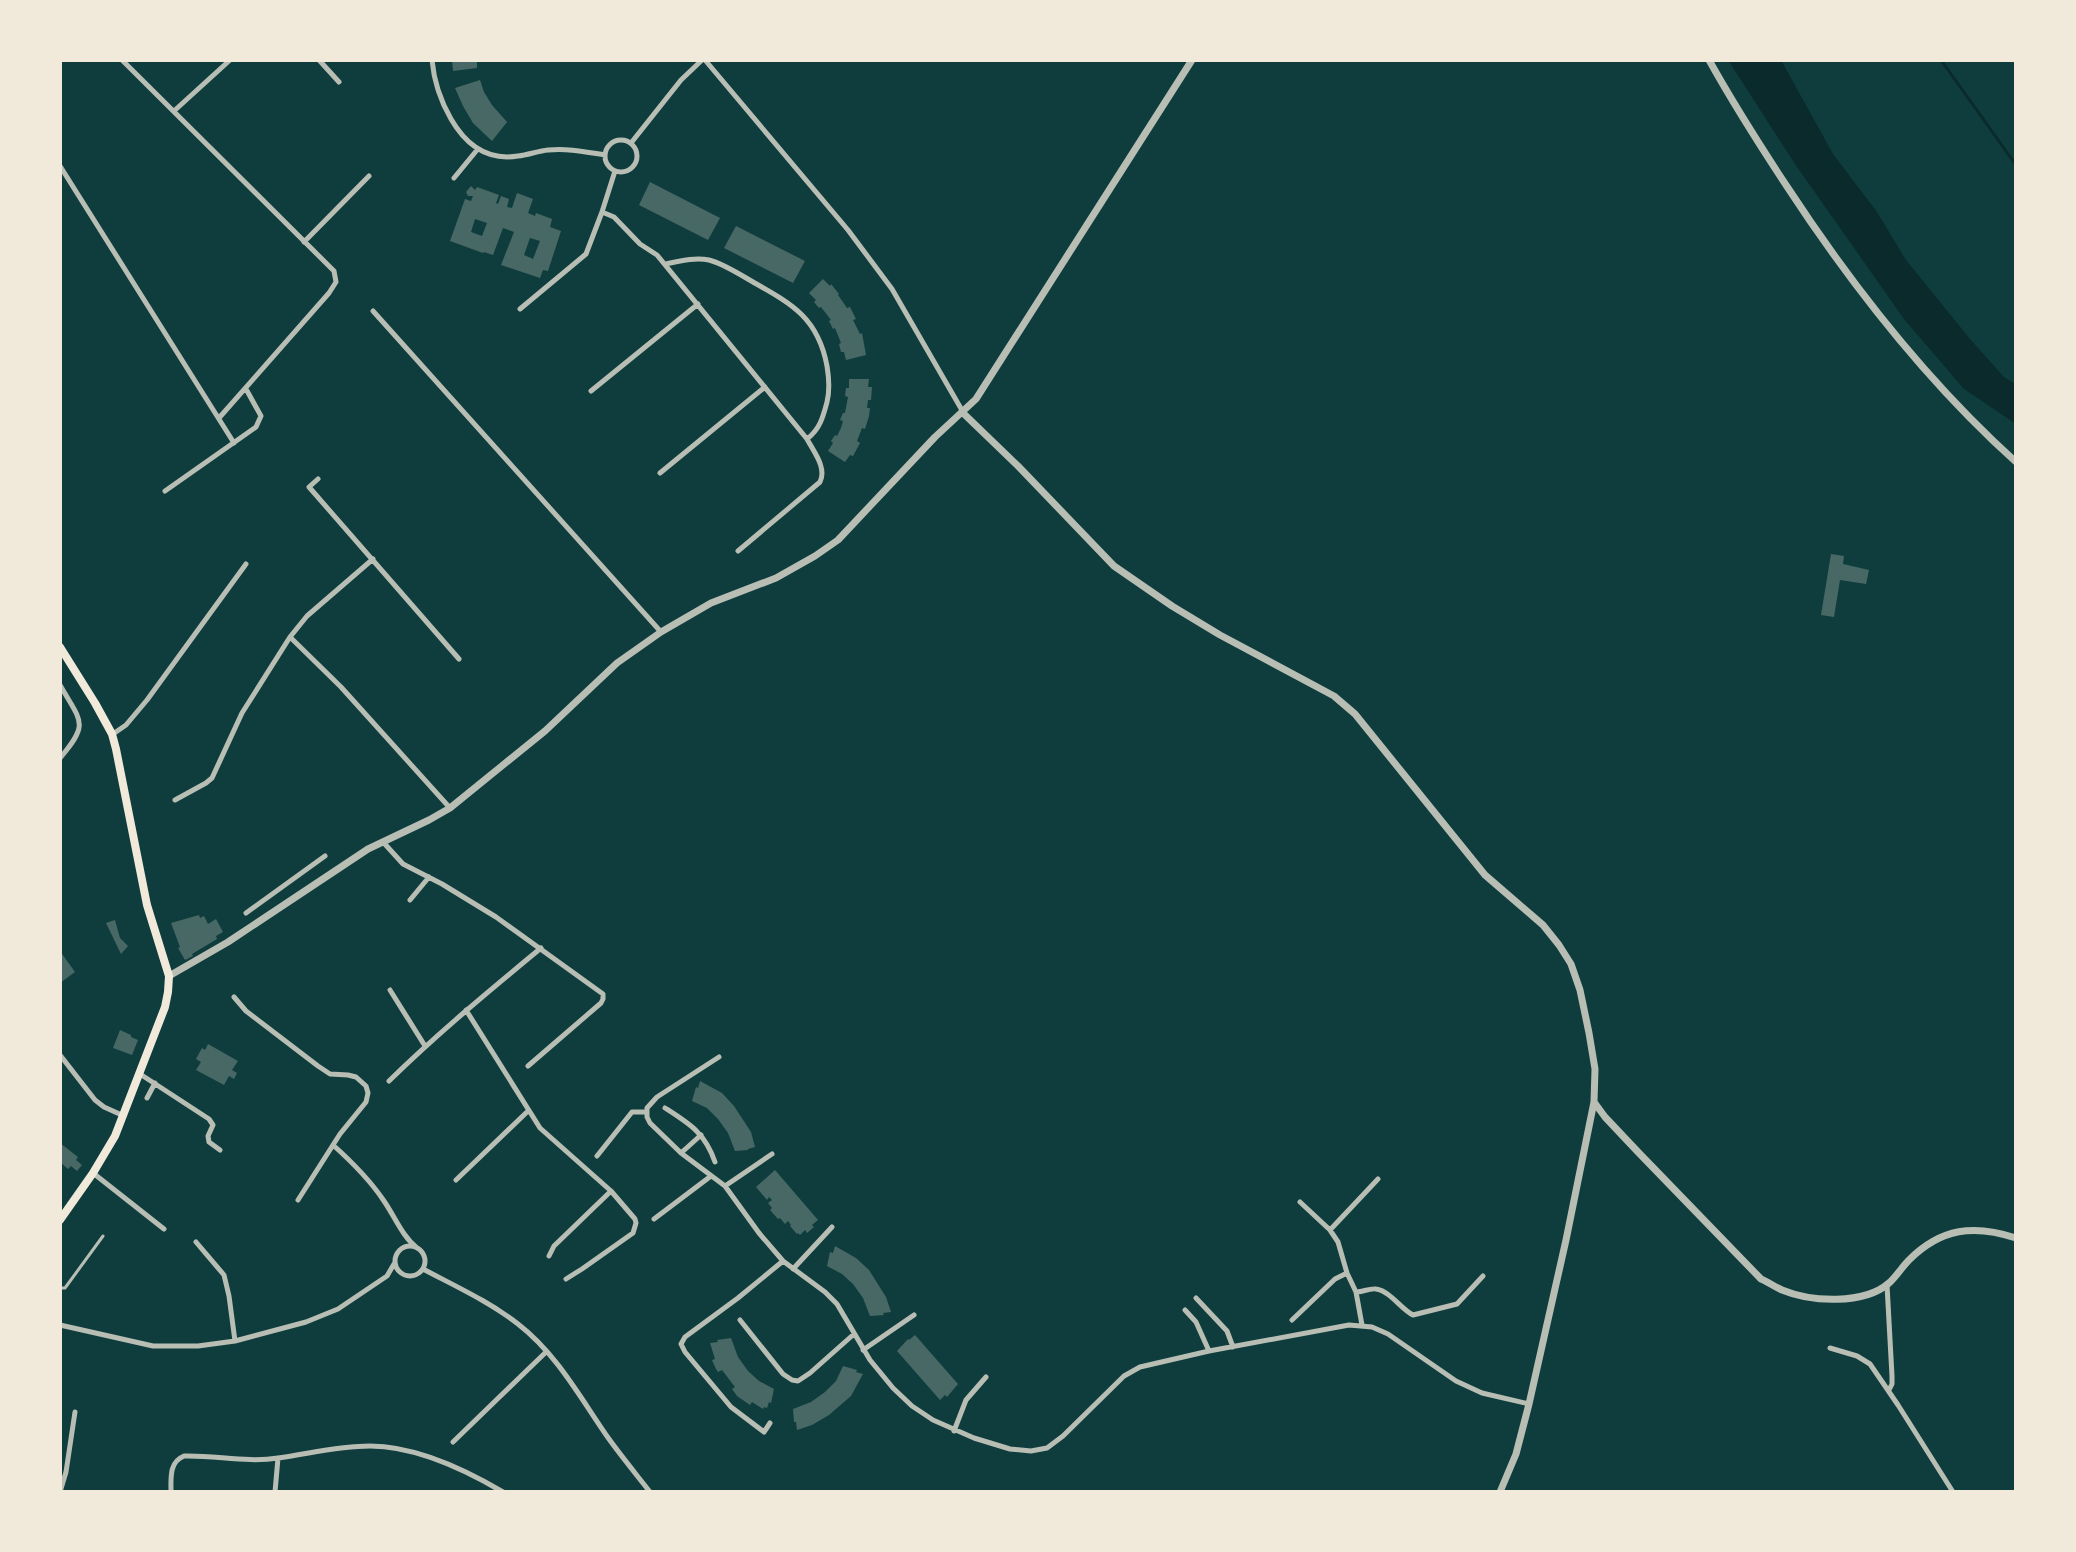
<svg xmlns="http://www.w3.org/2000/svg" width="2076" height="1552" viewBox="0 0 2076 1552" font-family="'Roboto Condensed',sans-serif">
<rect width="100%" height="100%" fill="#0f3d3e"/>
<path fill="#0a2a2b" d="M1728,60H1781L1833,154L1877,212L1906,260L1970,339L2004,377L2016,384V424L1964,389L1904,319L1795,164Z"/>
<g fill="none" stroke-linecap="round" stroke-linejoin="round">
<path stroke="#0a2a2b" stroke-width="3" d="M1941,60L2016,165"/>
</g>
<path fill="#486865" fill-rule="evenodd" d="M452,60H477V68L453,71Z
M480,80L484,92L492,105L507,122L492,141L473,123L463,106L455,88Z
M650,182L720,218L708,240L639,205Z
M471,186L475,190L477,187L499,195L496,203L498,204L501,196L509,199L507,207L512,208L517,193L533,199L528,213L535,216L536,213L552,219L550,227L561,231L548,271L543,270L540,278L501,265L514,232L503,228L493,255L484,252L483,253L450,241L465,199L471,201L473,196H468L466,192ZM475,219L487,223L482,236L471,232ZM530,238L540,241L533,259L524,255Z
M736,226L805,261L793,283L724,248Z
M823,279L830,286L831,284L839,294L838,295L847,308L850,307L856,319L853,320L860,334L862,333L866,355L846,360L844,352H841L839,344L841,343L835,328L833,329L829,321L831,320L821,307L819,308L814,302L816,300L809,293Z
M849,379H869L868,387H872L871,400H868L867,408H870L869,416L865,429L862,428L857,441L860,443L853,456L850,455L845,462L828,451L833,443L831,441L835,435L837,436L841,428L843,421L840,420L843,413H845L848,397L845,396L846,388H849Z
M1831,554L1844,556L1843,564L1869,570L1866,584L1840,580L1834,617L1821,615Z
M199,915L200,918L204,916L208,924L216,919L223,932L216,936L217,939L192,954L193,956L185,960L178,948L180,947L171,923Z
M115,920L120,938L128,946L122,953L121,954L106,923Z
M60,951L75,972L60,983Z
M120,1030L131,1035V1037L138,1040L132,1055L113,1048Z
M208,1044L238,1061L232,1070L237,1073L234,1079L229,1076L224,1085L196,1070L201,1062L196,1059L202,1048L205,1050Z
M700,1081L722,1093L734,1106L751,1132L755,1147L748,1149V1150L735,1151L728,1133L718,1119L707,1108L692,1101L696,1087L698,1088Z
M60,1143L78,1157L76,1160L82,1165L77,1171L71,1166L68,1169L60,1162Z
M775,1170L818,1220L812,1225L814,1227L807,1233L805,1230L800,1235L798,1233L797,1234L790,1226L791,1225L788,1221L785,1224L780,1218L778,1219L770,1210L772,1208L768,1203L772,1200L769,1197L767,1200L756,1187Z
M835,1246L856,1258L869,1270L886,1297L891,1312L883,1313L884,1315L870,1316L863,1298L853,1284L842,1274L827,1266L830,1252L833,1253Z
M915,1335L958,1384L947,1397L945,1395L940,1400L897,1351L908,1339L909,1340Z
M731,1338L738,1357L748,1371L759,1381L774,1389L771,1403L769,1402L767,1408L764,1407L763,1409L752,1402L750,1405L737,1396L732,1389L735,1387L722,1370L718,1372L716,1369L712,1360L715,1359L710,1343L718,1342L717,1340Z
M843,1366L857,1370L856,1372L863,1374L851,1396L829,1415L812,1425L797,1430L796,1422H794L793,1409L811,1402L825,1392L836,1381Z"/>
<g fill="none" stroke-linecap="round" stroke-linejoin="round">
<path stroke="#b8beb3" stroke-width="3" d="M60,1288H65L103,1236"/>
<path stroke="#b8beb3" stroke-width="5" d="M122,60L334,271L336,282L329,293L219,418
M319,60L339,82
M432,60C434,82 440,100 451,119C466,145 487,161 518,156C528,155 538,151 548,150C568,148 586,152 605,155
M705,60L848,230L892,289L963,412
M174,111L230,60
M605 156a16 16 0 1 1 32 0a16 16 0 1 1-32 0Z
M631,143L681,80L702,60
M60,166L234,443
M615,171L602,212L614,217L640,244L657,255L807,439C814,452 827,468 820,482L738,551
M454,178L477,150
M304,242L369,176
M666,264C680,261 695,257 709,260C724,264 739,274 753,282C792,304 818,318 827,366C829,378 830,390 827,402C823,417 820,429 807,439
M520,309L586,254L602,212
M373,311L661,632
M591,391L698,304
M660,473L765,387
M318,479L309,487L459,659
M165,491L256,427L261,416L246,389
M290,637L341,687L450,808
M60,685C81,722 90,723 60,758
M113,734L126,725L147,700L246,564
M175,800L206,783L212,778L242,713L290,637L307,616L373,559
M383,842L403,864L442,884L496,917L603,994V999L601,1003L528,1066
M410,900L429,877
M246,913L325,856
M390,990L425,1046
M234,997L246,1011L318,1066L330,1074L348,1075L356,1077L366,1086L368,1093L366,1102L340,1134L298,1200
M466,1010L540,1128L611,1191
M60,1055L95,1100L104,1107L124,1116
M719,1057L657,1097L647,1108V1117L650,1123L681,1153L725,1186L759,1233L783,1261L825,1292L837,1304L870,1360L893,1388L912,1406L933,1420L974,1438L1010,1449L1031,1451L1047,1448L1063,1436L1124,1376L1140,1367L1209,1351L1349,1325L1372,1327L1388,1334L1456,1381L1482,1393L1529,1404
M140,1074L209,1119L213,1125L208,1136L209,1142L220,1150
M389,1081C437,1034 489,991 541,948
M147,1098L155,1083
M665,1108C690,1124 705,1133 715,1162
M333,1145C352,1162 370,1180 384,1201C395,1217 402,1236 417,1248
M681,1153L701,1135
M597,1156L632,1112H647
M93,1173L164,1229
M456,1180L528,1111
M725,1186L772,1154
M1300,1202L1330,1230L1338,1242L1347,1273L1356,1292L1362,1325
M654,1219L711,1176
M1330,1230L1378,1179
M196,1242L224,1275L229,1296L235,1341
M395 1261a15 15 0 1 1 30 0a15 15 0 1 1-30 0Z
M549,1256L554,1246L611,1191L635,1219L636,1223L633,1233L582,1269L566,1279
M423,1269C455,1286 490,1302 518,1324C557,1354 581,1399 609,1439C622,1457 636,1474 650,1492
M793,1269L832,1227
M1887,1285L1892,1376V1384L1889,1390
M1356,1292C1362,1292 1370,1288 1376,1289C1390,1291 1401,1309 1413,1315L1457,1304L1483,1276
M1196,1298L1227,1331L1233,1347
M1185,1310L1196,1322L1209,1351
M740,1320L783,1374L792,1380L798,1381L810,1373L854,1334
M1292,1320L1335,1279L1347,1273
M60,1325L153,1346H198L235,1341L306,1322L338,1309L387,1276L394,1264
M1830,1348L1857,1356L1870,1364L1898,1405L1953,1492
M863,1350L914,1315
M770,1423L764,1432L731,1407L685,1352L681,1344L685,1337L738,1298L783,1261
M954,1431L966,1400L986,1377
M453,1442L546,1352
M60,1492L66,1472L75,1412
M171,1492C171,1478 169,1462 184,1456C215,1455 247,1463 278,1458C308,1454 338,1446 370,1446C416,1446 464,1469 503,1492
M275,1492L278,1458"/>
<path stroke="#b8beb3" stroke-width="7" d="M1709,60C1733,103 1759,144 1786,185C1852,286 1926,381 2016,462
M963,413L1018,466L1114,566L1172,606L1220,635L1334,696L1355,714L1485,875L1543,925L1559,945L1571,964L1580,990L1589,1033L1595,1069L1594,1102L1566,1240L1529,1404L1516,1454L1500,1492
M169,976L228,942L368,849L429,820L450,808L545,731L617,663L661,632L711,603L776,578L815,556L838,540L935,437L976,399L1192,60
M1594,1102L1605,1117L1638,1152L1761,1279C1768,1282 1775,1287 1782,1290C1811,1302 1864,1305 1889,1283C1896,1277 1902,1267 1909,1260C1941,1228 1974,1224 2016,1238"/>
<path stroke="#f1e9da" stroke-width="8" d="M60,647L95,703L112,734L116,749L147,905L169,976L168,992L165,1007L115,1136L93,1173L60,1220"/>
</g>
<rect width="2076" height="1552" fill="none" stroke="#f1e9da" stroke-width="124"/>
</svg>
